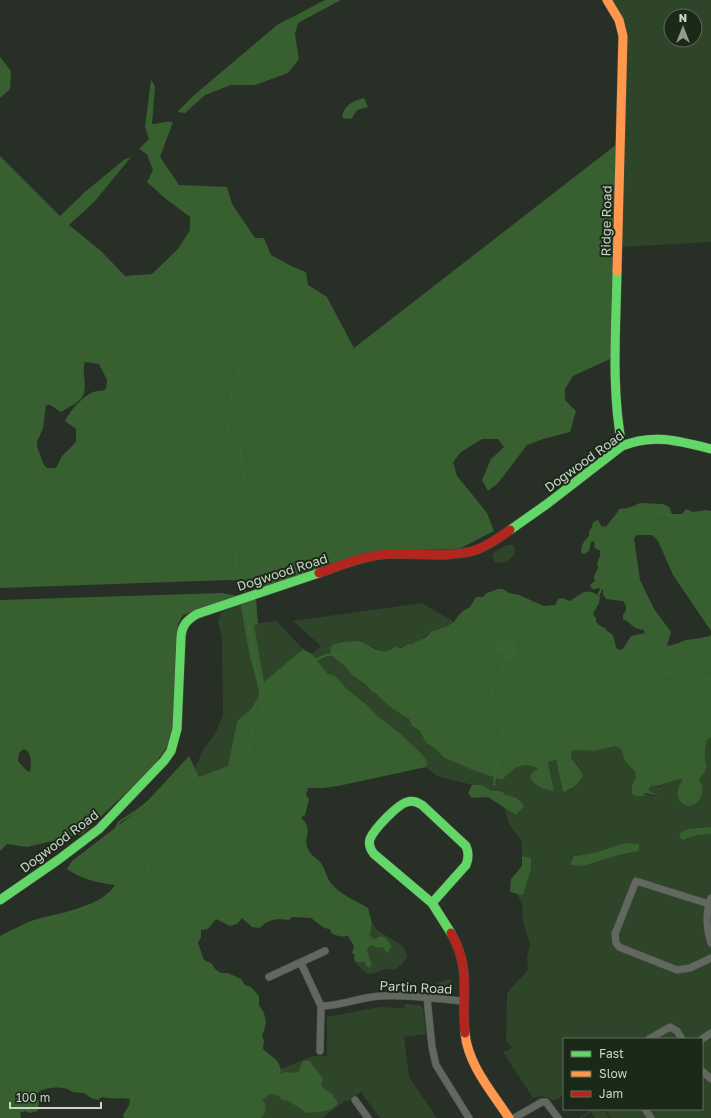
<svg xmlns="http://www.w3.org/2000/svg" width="711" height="1118" viewBox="0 0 711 1118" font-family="'Golos Text',sans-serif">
<rect width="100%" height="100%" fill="#282f26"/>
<path fill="#2e4529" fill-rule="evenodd" d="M611,0H711V242L621,247L627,36C625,21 620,12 611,0ZM671,16H695V40H671Z
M507,545H512L515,548C518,557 503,565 495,562L492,557L494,552Z
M240,603L250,658L260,693L252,708L237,721L228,766L199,777L195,768L204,748L215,734L223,715L222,638L218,622L221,613Z
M422,603L454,622C447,627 440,628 432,632C427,634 422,640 416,643C412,645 408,644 404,648L399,647L387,652L380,651L372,646L368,647L351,641C345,644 338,643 332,645L330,651L333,657L345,666L353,676L365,684L371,691L409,719L412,726L420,731L426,743L435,748L443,757L484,774L510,771L520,765H532L538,769L554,790L548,762L556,760L563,791L571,790L579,767L571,758V751L576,750L594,751L615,746L622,750C623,761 628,765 635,771L636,778L632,785C640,791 648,797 658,796L648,790L651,786L660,787L675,779H699C711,765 705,769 705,753C705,749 706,744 707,740L711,737V827L705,828L684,840L698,835L711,834V1118H611L605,1109H702V1039H564V1095L554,1101C547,1096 541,1095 533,1098L503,1052L512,1048L506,1041L507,994L512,987L528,970L527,957L530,944L523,922L522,903L516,893L523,894L531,869L530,858L522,856V841L509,824L504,807L516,815L517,798L506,795L501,791H492L482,785H472L437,776L426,767L428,763L422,754L402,735L379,717L367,705L347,689L334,675L328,674L312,654L321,646L293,621ZM610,848L639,851L619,855L583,866L570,865L574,856L594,853Z
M276,621L303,649L264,683L253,624Z
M372,923L377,930L403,946L406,953L407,957L403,963L396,969H386L371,974L366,973L355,963L354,959L356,962H365L366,966L369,968L372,965L367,951L370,945L377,948L383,947L385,951L388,953L392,946L386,938L380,936L375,939L370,936Z
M451,979L453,986L451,991L437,990V983Z
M405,1004L420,1005L423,1008L426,1034L404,1037L409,1077L437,1118H380L361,1092L347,1102L346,1100L322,1118H251L253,1080L313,1056H327V1017L379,1007L404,1008Z
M589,1109H603L609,1118H595L591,1112L582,1118H579L590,1111Z"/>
<path fill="#385f30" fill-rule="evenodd" d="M325,0H341L298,23L295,34L299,59L288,73L255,85H231L205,95L185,113L177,112L192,97L277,25Z
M0,57L11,71L10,89L0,98Z
M151,80L155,86L152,124C160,124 165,120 173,122L160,157L179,185L227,187L232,204L255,238H264L271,255L293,267L306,272L308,285L327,297L354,348L617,144L612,358L573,376L565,389V400L576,411L570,432L543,439L527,445L498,483L488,491L482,480L491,459L504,447L498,439H482L461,452L453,462L457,476L471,493L487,513L494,531L459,549L374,551L337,562L266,587L244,581L229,580L0,588V156L60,216L86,191L125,159L131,157L95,201L69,225L101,251L125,276L152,274L178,249L190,230V217L166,199L147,182L153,170L147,154L139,149L149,139L145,127ZM85,362L99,364L107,380L106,389L102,391C89,388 70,410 65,421L76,429V442L62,456L56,468H47L44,465L37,447V442L43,428L46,405H50L61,412C81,400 87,400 84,375C84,370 83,367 85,362Z
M364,98L368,107L357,110L351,119L342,118C343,106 352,101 364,98Z
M640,503L663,504L669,507L672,514H682L686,509L693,512L705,510L711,511V631L673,575L658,541L652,535H637L634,538L640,580L654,609L671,632L667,646C674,645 680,642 686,640C694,639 702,638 710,636L711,634V737L707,740C706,744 705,749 705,753C705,769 711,765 699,779C711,799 687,816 679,799C675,791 679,786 683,779C670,779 665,787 651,786L648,790L659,796L645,793L643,796H636L632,794V785L636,778L635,771C628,765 623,761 622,750L615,746L594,751L576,750L571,751V758L578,767L583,775C578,784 573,789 563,792L556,760L548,762L554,791C544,789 536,787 530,778L532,773L538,769C524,759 512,769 502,780L473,770L443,757L435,748L426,743L420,731L412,726L409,719L390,707L376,694L371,691L365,684L353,676L345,666L333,657L330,651L332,645C337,643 351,641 357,641C369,643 383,659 394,647L402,648L408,644H414L415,642L425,638L431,632L447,626L454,622L458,616L463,611L470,607L476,597H483L487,593L498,589H503L509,593L519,595L544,606L555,605L558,599L562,598L570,601C582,594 586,586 600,597L599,603L593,614L596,618V622L599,625L605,628L607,631L613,635L616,647L619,650L623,649L631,636L645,633L644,630C631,628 633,624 623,619V615L626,611V606L623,601L606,599L603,594V590L599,588L596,589H592L590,585L595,581L594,577L598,567L597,564L600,556V550L596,549L594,547L595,544L593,541L591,542L589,551L584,554L581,553C581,545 584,541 589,536V531L592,527C592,523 594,521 598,520L602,527L607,526C610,520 616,516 619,509C625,509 635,506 640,503Z
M222,593L237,596L183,615L178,624L172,740L150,771L82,834L27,847L7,844L0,851V600ZM24,749C33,754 31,763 30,772L26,770L18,761L19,753Z
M256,598L258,624L254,625L264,682L303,649L312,654L328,674L334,675L347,689L367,705L379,717L402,735L422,754L428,763L426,767L338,786L323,788H308L306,795L309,799L305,815L301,818C315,830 302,837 308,849C310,855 317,858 321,863C325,869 326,876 330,882C340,895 355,900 368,908L372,923L370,936L375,939L380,936L386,938L392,946L388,953L385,951L383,947L377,948L370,945L367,951L372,965L369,968L366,966L365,962H356L354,959L355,955L352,953L354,946L348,936C341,937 337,936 331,933L330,929L324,928L311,918L292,917L289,920C278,918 267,919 260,928L252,927L242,918L237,924L230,926L216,919L208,929L201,930V937L198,943L204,960L212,964L215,969L221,973H228L241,979L245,985L251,987L259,996V1005L264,1013L266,1022L264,1031L262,1035L264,1041L263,1049C272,1058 281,1059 281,1074L285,1072L296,1073L299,1071L303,1061H310C313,1068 320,1072 323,1080L321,1083L322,1087L332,1094L338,1103L332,1109L320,1112L307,1113L289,1101L283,1100L277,1095L270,1094L262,1100L266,1104L265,1113L261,1118H124L123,1115L129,1105L130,1099C119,1097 113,1100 102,1097L98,1100L91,1098L84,1093L72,1092C66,1086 50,1087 42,1090C39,1091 37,1094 34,1096L39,1101L38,1111L30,1113L25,1111L20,1113L21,1118H0V936C10,931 21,925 31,921C56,913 101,908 115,885C97,883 82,879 67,869L72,861L141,808L189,756L199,777L228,766L237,721L252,708L260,693L250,658L240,603Z
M472,785H482L492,791H501L506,795L517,798L524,806L516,815L488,797L472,798L468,793Z
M711,827V834L698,835L683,840L679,837L681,832L689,829Z
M625,843L639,844V851L619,855L583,866L570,865L574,856L594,853Z
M522,856L531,858V869L523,895L510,892L511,879L522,866Z"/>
<path fill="#3a6332" d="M504,637C515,639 526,658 509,661L506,657L494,652C492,643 497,638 504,637Z"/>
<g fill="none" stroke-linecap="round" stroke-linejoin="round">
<path stroke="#3a6332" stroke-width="2" d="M233,354L238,363L239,373L237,381L231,388V396L234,411L227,423V430L230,435L237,441L241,448V460L244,476V479L237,480C226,494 246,501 251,512C251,514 250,516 251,518C252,521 256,523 257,525L258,530L254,533
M245,591C245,585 242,582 239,577C232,562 236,547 248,536
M246,606L249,630L263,709
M567,612L582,626L589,628L598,634L613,656L624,665L628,674L644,675L649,677L656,678L665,674L684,670L690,672L702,678L711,679
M494,785L499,745L502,738L504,722L507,712C503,705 488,696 493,686C496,682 500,680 501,676C504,669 503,663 506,657
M0,943C13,938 28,936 41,929C56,922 69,913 85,907C98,902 114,902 126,896C135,892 150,879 148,868C145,855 126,848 116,841L114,833L119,822L139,809L165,788L174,787L195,788L201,789L210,798H215L241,780L246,774L248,764V755L253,728L263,709L271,696L291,678L315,660L327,655L339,654L346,655L364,667H372L408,657L440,650L460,626L489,606L496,602L526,606L542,613L550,614L566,611L583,612L589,610L597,598L609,573C608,569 605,565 605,562C607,544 637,515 654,513C665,511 675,519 687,521C695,523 703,520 711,518"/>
<defs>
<path id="street" d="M711,898C705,913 706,927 711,943
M709,904L636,881L615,934L616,943L619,947L677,970L690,968L711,958
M301,963L321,1006L320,1051
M269,977L325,951
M427,998L432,1047L436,1065L469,1118
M321,1006C341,1006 360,997 381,996C409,994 437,999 464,1001
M649,1039L670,1027L677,1031L682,1039
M702,1039L711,1033
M702,1071L711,1079
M355,1100L368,1118
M645,1109L651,1118
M514,1118L542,1102H546L558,1118"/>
<path id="fast" d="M617,271C616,329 611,389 622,446
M510,530L547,504L622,446C653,433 680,441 711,449
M0,900L58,860L99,829L164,761L171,751L177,729L181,637C182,625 187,620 197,614L319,573
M432,903L466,865C469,858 469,853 466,846L422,805C417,802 413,800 407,802C397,805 374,829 370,839C368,845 371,850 374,854L432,903L451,933"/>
<path id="slow" d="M607,0L619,20L623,36L617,271
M465,1033C468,1065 492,1092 509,1118"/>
<path id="jam" d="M319,573C342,565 366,555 390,554C418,553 446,558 473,551C486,547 499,538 510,530
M451,933C472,970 461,995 465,1033"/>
</defs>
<use href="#street" stroke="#454c44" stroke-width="8"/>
<use href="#fast" stroke="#454c44" stroke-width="10"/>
<use href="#slow" stroke="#454c44" stroke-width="10"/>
<use href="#jam" stroke="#454c44" stroke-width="10"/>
<use href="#street" stroke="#626860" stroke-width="7"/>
<use href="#fast" stroke="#63d668" stroke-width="9"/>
<use href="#slow" stroke="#ff974d" stroke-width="9"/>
<use href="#jam" stroke="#b3261e" stroke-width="9"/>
</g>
<g text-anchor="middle" stroke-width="4" stroke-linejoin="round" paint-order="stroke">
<g font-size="13" fill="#ccd5ca" stroke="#1b2918">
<text transform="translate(606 221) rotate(-89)" y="5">Ridge Road</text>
<text transform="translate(584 461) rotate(-36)" y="5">Dogwood Road</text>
<text transform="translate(282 572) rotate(-18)" y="5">Dogwood Road</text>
<text transform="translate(59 841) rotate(-37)" y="5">Dogwood Road</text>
<text transform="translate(416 987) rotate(3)" y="5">Partin Road</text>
</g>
</g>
<rect x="563" y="1038" width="140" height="72" fill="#1b2918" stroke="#626e5f"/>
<rect x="571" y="1051" width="20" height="6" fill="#63d668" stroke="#626e5f"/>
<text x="599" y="1058" font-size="12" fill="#ccd5ca">Fast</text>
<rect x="571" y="1071" width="20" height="6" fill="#ff974d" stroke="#626e5f"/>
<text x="599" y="1078" font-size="12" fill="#ccd5ca">Slow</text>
<rect x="571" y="1091" width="20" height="6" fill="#b3261e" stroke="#626e5f"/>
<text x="599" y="1098" font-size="12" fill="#ccd5ca">Jam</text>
<g transform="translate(683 28)"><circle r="19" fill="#1b2918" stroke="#626e5f"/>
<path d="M0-3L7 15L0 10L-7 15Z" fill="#939b91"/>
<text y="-6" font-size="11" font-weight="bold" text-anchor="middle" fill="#ccd5ca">N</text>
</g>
<path d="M10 1102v6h91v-6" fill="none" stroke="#ccd5ca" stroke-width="2"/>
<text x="16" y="1102" font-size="12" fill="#ccd5ca" stroke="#1b2918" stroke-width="3" paint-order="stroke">100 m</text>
</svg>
